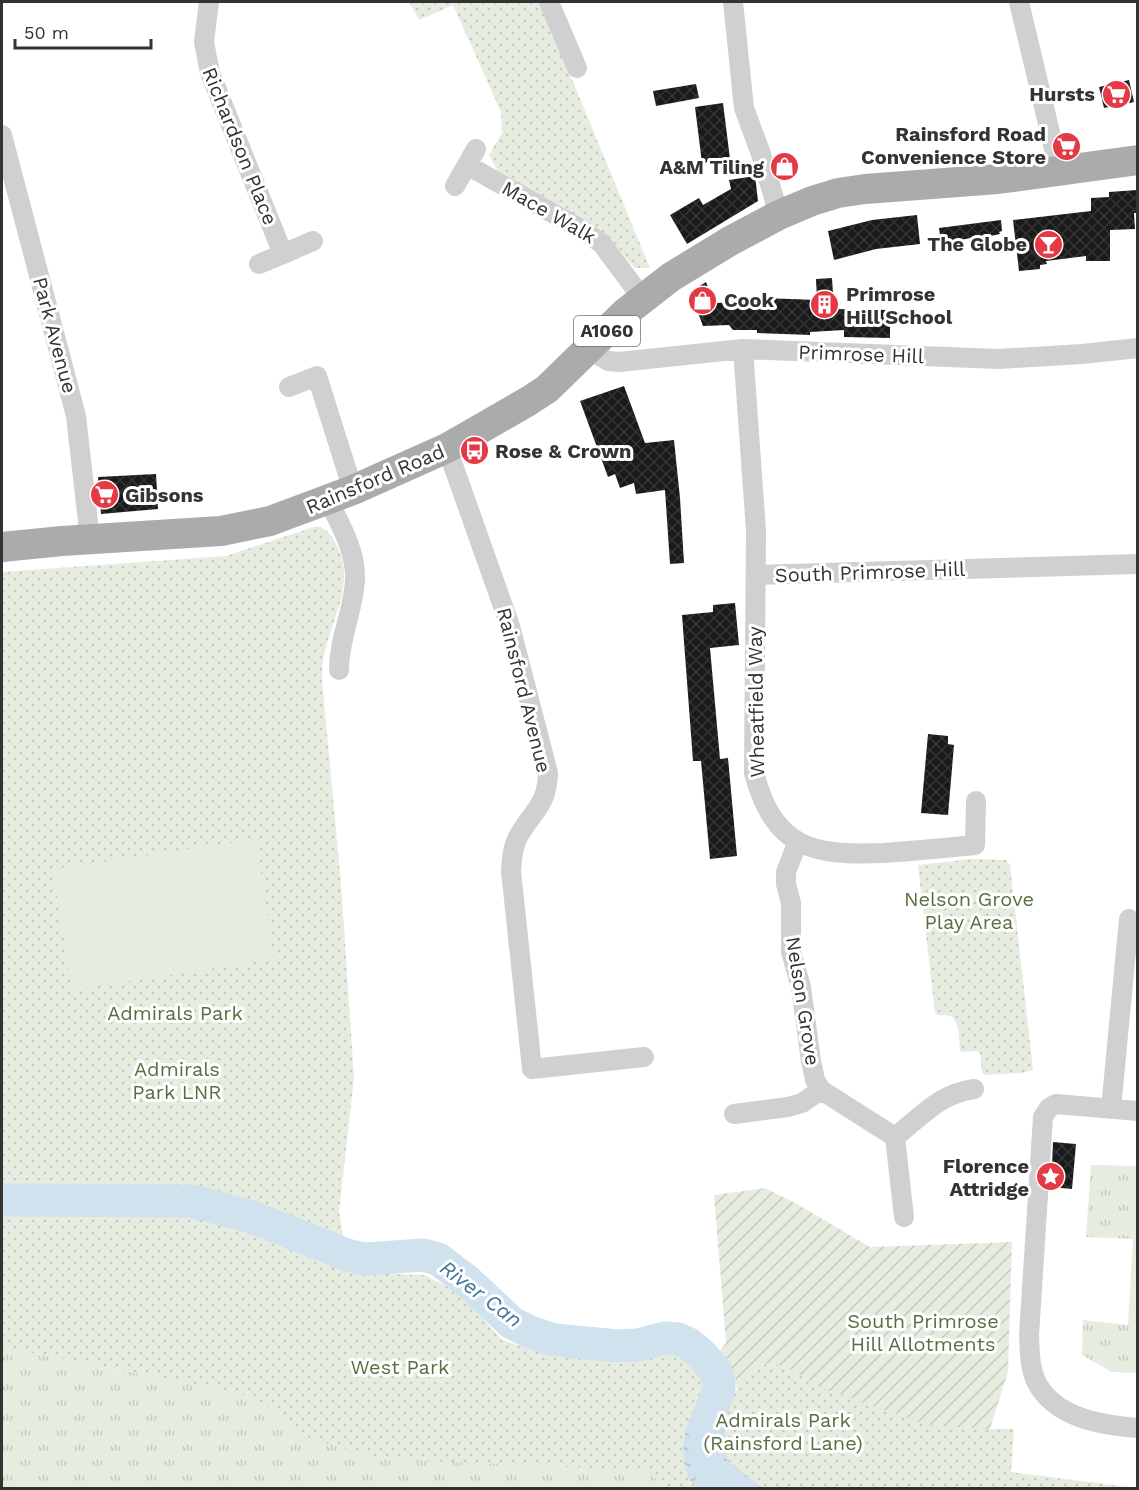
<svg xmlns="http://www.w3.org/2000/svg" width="1139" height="1490" viewBox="0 0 1139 1490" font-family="'Work Sans',sans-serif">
<defs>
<pattern id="grass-tufts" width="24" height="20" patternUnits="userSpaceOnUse" patternTransform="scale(1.5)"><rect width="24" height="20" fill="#e6ecdf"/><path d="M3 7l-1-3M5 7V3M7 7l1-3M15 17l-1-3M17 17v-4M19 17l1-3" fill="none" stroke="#c6cbc0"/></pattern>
<pattern id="park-dots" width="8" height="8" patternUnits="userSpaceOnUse" patternTransform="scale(1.5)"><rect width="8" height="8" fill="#e6ecdf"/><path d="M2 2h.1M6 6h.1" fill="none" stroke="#c6cbc0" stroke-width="1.8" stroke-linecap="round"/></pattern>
<pattern id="garden-furrows" width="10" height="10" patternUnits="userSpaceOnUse" patternTransform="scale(1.5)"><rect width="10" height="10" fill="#e6ecdf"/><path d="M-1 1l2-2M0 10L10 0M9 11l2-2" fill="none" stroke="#c6cbc0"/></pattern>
<pattern id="water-waves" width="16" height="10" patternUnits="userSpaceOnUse" patternTransform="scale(1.5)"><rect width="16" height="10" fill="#cfe2ee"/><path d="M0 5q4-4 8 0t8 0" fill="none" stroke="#b2c2cd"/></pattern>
<pattern id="building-cross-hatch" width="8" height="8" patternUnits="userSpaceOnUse" patternTransform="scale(1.5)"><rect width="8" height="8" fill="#1a1a1a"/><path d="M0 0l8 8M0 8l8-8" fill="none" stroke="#333"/></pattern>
</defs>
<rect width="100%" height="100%" fill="#fff"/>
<path fill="url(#grass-tufts)" d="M1091,1165L1137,1166V1373L1112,1372L1082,1355L1083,1320L1128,1325L1133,1239L1086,1237Z
M2,1347L239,1393L278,1412L309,1438L645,1470L701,1488H2Z"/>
<path fill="url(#park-dots)" d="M409,2H540L650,268H635L604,234L497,170L489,155L502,133L501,112L453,5L419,20Z
M317,526C329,530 332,536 338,548C356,585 329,624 323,661C322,667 322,674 322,680L341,883L354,1078L339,1211L349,1273L424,1275L460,1293L502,1340L554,1357L627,1361L669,1352C684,1354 690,1364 701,1373C710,1381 726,1386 737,1391L736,1380L745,1377L767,1363L786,1367L821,1388L990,1429H1014L1011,1472L1137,1488H667L645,1470L381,1459L309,1438L278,1412L239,1393L2,1347V572L226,556Z
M972,859L1006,860L1010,865L1033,1070L1021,1073L984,1075L982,1072L980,1053L977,1051L962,1052L960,1050C959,1041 960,1020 950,1016C944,1014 941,1017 935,1013L918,865Z"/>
<path fill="url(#garden-furrows)" d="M765,1188L797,1204L870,1247L1012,1242L1008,1372L990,1429L928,1425L821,1388L786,1367L767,1363L745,1377L736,1380L730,1368L718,1354L726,1343L714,1195Z"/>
<path fill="#e6ecdf" d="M256,839L274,959L72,990L53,869Z"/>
<path fill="url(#water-waves)" d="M694,1410L722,1424L725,1431L727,1460L763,1488C750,1489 712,1490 701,1488C682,1483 682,1448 685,1433C687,1425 691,1417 694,1410Z"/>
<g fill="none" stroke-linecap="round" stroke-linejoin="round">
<path stroke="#cfe2ee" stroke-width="33" d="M2,1200L192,1201L252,1217L347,1255L365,1259L423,1255L438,1259L467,1281L512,1323L530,1332L554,1340L617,1346L638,1345L665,1338L678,1339L689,1344L703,1356L716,1372L719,1381V1389L706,1425L705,1455L709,1468L714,1475L733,1488"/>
</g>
<path fill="url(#building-cross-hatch)" d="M1129,80L1134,102L1104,108L1099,87Z
M696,84L699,98L656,106L653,91Z
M723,103L730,159L702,163L695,107Z
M755,176L758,201L687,244L670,215L699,198L703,205L731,189L729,180Z
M1137,190V213H1134L1135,229L1110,230V261H1086V256L1046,261L1047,264L1040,265V269L1019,271L1013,220L1091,211V198L1109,197V192Z
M917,215L920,244L876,249L834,260L828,231L872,220Z
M1001,220L1002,231L999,232L1000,234L985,237V235L941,244L939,228Z
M832,278L834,309L890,310V338L844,337V330L810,332V335L784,334L757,333V330H733L729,325L703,326L690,292L706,282L714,303L763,302V298L817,300L816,279Z
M624,386L645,443L674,440L680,498L684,563L670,564L665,490L636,494L634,483L620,488L615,474L608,477L580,401Z
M156,474L158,509L101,514L98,477Z
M735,603L739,645L710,648L720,759L728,758L737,856L710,859L701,761H693L682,615L713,612V605Z
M928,734L948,736V744L954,745L948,815L921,813Z
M1053,1142L1076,1144L1072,1189L1051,1187Z"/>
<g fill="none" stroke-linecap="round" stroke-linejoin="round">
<path stroke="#d0d0d0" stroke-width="20" d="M209,2L204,42L210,73L283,254L259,264
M549,2L577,68
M733,2L744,108L761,154L779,215
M1019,2L1059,170
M2,135L76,416L90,540
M476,149L467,165L586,232L602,244L643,299
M455,186L467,165
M283,254L313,241
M588,349L608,361L619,362L743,349L999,359L1082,354L1138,348
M743,349L756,531L754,773C774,848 812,856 883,853C914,851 944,848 975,845L976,801
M289,387L317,376L353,490
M447,448L510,626L548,773C547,807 532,811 518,837C512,848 512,859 511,871L532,1069L644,1057
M328,500C340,524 356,551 355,579C354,610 339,637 339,670
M756,575L1138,564
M798,841L786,872V884L791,903V952L801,987L811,1061L815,1080L821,1090L895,1137C922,1116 939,1094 974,1089
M1111,1109L1129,919
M1138,1111L1056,1104L1049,1108L1043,1117L1029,1335C1030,1350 1029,1366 1036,1381C1054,1418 1101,1425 1138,1428
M734,1114L788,1107L802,1103L821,1090
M895,1137L904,1217"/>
<path stroke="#ababab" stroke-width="30" d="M2,547L62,541L221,531L270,521L353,490L447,448L527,402L547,389L626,312L671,277L730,241L779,215L812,201L838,193L865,189L998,179L1138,160"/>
</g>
<defs>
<symbol id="supermarket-disc" viewBox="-11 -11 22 22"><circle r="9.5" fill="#e63946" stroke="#fff"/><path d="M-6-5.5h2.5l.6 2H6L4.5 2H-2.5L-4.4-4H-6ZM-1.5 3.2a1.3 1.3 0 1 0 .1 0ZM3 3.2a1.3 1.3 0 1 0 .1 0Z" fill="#fff"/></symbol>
<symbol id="shop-disc" viewBox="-11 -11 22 22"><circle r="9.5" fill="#e63946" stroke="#fff"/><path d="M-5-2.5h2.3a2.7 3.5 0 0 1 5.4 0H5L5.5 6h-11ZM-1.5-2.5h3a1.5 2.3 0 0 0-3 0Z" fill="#fff"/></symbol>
<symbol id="bar-disc" viewBox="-11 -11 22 22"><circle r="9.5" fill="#e63946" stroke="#fff"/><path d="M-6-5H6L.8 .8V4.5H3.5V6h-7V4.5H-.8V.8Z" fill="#fff"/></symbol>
<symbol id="building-disc" viewBox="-11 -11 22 22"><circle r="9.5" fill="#e63946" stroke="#fff"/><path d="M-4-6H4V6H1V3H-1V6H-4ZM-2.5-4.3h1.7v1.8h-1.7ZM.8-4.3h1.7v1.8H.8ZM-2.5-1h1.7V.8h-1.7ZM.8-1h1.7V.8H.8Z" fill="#fff"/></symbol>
<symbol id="bus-disc" viewBox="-11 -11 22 22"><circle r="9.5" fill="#e63946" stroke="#fff"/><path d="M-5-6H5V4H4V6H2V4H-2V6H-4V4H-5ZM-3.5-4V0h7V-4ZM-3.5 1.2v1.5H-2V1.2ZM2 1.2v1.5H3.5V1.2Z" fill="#fff"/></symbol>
<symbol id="sight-disc" viewBox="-11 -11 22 22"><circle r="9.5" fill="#e63946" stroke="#fff"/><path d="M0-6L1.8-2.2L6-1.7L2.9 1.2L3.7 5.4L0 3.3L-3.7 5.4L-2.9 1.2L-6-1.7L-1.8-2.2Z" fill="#fff"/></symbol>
</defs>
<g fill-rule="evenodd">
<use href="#supermarket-disc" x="1100" y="78" width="33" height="33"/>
<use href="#supermarket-disc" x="1050" y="130" width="33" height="33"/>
<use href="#shop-disc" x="768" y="150" width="33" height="33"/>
<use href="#bar-disc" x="1032" y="228" width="33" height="33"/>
<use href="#shop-disc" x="686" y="284" width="33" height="33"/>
<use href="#building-disc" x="808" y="288" width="33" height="33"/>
<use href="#bus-disc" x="458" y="434" width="33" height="33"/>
<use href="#supermarket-disc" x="88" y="478" width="33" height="33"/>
<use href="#sight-disc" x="1034" y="1160" width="33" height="33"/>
</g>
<g text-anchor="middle" stroke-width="6" stroke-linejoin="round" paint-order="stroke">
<rect fill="#fff" stroke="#707070" stroke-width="1.5" x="574" y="316" width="66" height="30" rx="4.5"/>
<g font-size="18" font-weight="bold" fill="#333">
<text x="607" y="337">A1060</text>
</g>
<g font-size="20" font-weight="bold" fill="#333" stroke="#fff" text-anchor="end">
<text x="1095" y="101">Hursts</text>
<text x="1046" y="141">Rainsford Road<tspan x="1046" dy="23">Convenience Store</tspan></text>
<text x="764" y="174">A&amp;M Tiling</text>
<text x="1027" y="251">The Globe</text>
<text x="846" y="301" text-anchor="start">Primrose<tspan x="846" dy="23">Hill School</tspan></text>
<text x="724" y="307" text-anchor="start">Cook</text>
<text x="495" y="458" text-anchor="start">Rose &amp; Crown</text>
<text x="125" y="502" text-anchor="start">Gibsons</text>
<text x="1029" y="1173">Florence<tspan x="1029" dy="23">Attridge</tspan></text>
</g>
<g font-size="20" fill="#333" stroke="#fff">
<text transform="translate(240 146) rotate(68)" y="7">Richardson Place</text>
<text transform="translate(549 212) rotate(30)" y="7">Mace Walk</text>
<text transform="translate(55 335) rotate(75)" y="7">Park Avenue</text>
<text transform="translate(861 354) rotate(2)" y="7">Primrose Hill</text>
<text transform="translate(375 479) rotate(-23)" y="7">Rainsford Road</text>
<text transform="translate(870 572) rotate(-2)" y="7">South Primrose Hill</text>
<text transform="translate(524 690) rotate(76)" y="7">Rainsford Avenue</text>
<text transform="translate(756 702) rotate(-91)" y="7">Wheatfield Way</text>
<text transform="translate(803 1001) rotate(81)" y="7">Nelson Grove</text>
</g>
<g font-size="20" fill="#56703f" stroke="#fff">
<text x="969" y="906">Nelson Grove<tspan x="969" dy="23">Play Area</tspan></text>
<text x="175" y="1020">Admirals Park</text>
<text x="177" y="1076">Admirals<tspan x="177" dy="23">Park LNR</tspan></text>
<text x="923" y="1328">South Primrose<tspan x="923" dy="23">Hill Allotments</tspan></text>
<text x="400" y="1374">West Park</text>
<text x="783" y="1427">Admirals Park<tspan x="783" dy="23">(Rainsford Lane)</tspan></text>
</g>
<g font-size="21" font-style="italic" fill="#3f7597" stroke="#fff">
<text transform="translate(481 1294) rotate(37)" y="7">River Can</text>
</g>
</g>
<rect width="1139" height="1490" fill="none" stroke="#333333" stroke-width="6"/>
<path d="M15 39v9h136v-9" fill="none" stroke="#333333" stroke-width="3"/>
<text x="24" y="39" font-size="18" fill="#333333" stroke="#ffffff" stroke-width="4.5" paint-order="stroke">50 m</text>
</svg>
